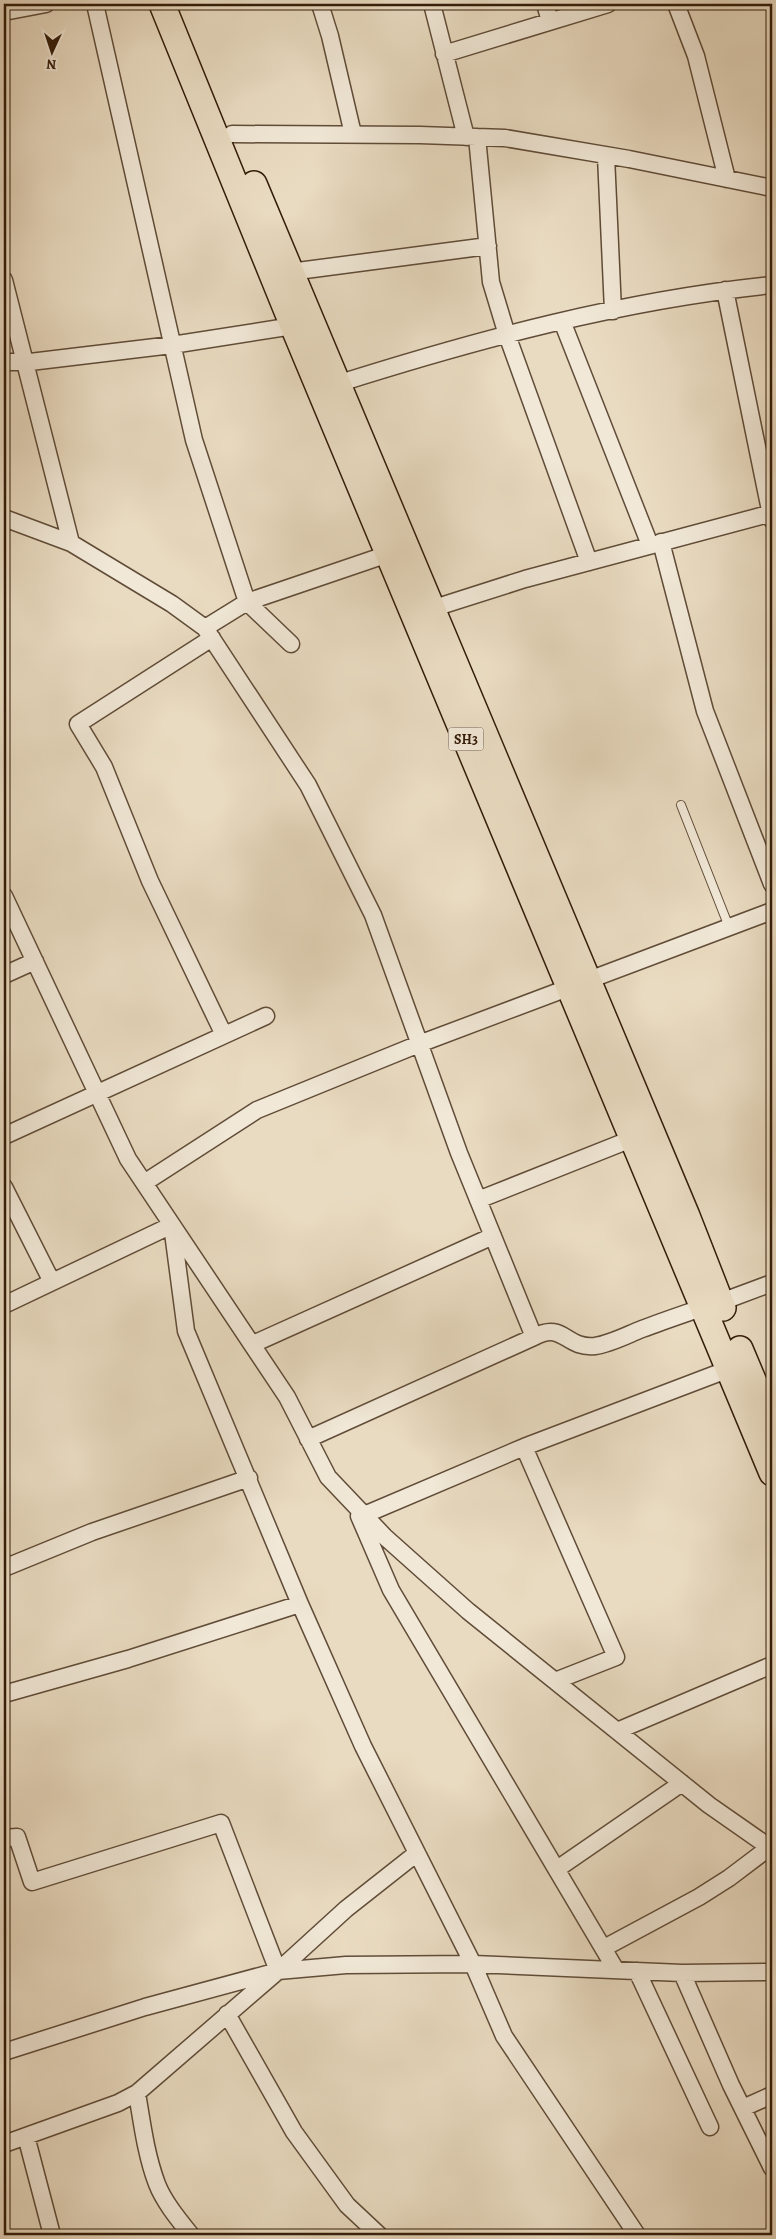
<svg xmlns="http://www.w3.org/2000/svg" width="776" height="2239" viewBox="0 0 776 2239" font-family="Alegreya,serif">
<rect width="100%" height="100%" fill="#e9dbc1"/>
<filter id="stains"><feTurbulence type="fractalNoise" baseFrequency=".004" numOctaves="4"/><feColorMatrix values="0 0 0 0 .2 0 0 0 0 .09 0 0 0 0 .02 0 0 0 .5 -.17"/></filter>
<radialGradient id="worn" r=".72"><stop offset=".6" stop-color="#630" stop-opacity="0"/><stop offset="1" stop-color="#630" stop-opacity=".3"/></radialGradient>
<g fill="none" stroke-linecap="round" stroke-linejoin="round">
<defs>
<path id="service" d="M681,805L729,927"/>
<path id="minor" d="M95,4L194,440L247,602L291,644
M320,4L330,36L353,134
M432,4L466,137
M545,4L550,21
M676,4L696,56L727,179
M4,12L46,4
M444,54L608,4
M232,134L420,135L505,138L629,159L772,188
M477,137L491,282L507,335L589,562
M606,156L613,311
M290,272L488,246
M4,280L71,543
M725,290L772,520
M562,321L650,545
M4,362H30L172,345L293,326
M337,384C479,339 624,300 772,285
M4,518L71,543L172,604L205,628L308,785L373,915L459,1153L534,1337L308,1439
M661,542L705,711L772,884
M431,609L525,579L772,513
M205,628L247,602L397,551
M212,638L78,724L104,767L150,881L224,1035
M4,896L128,1159L287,1397L328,1477L385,1537L468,1611L709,1805L772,1849
M4,975L35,961
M4,1136L266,1016
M144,1183L257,1110L419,1044L772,911
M4,1187L52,1282
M478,1200L634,1138
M721,1302L772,1283
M4,1305L172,1225L186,1331L300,1604L363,1746L473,1964L504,2036L637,2235
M534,1337C564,1321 565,1349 595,1346C610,1344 627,1335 642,1329C663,1321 684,1314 704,1307
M253,1344L493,1236
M524,1447L616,1657L555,1681
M364,1515L524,1447L729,1369
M359,1516L391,1590L616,1970
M4,1568L92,1532L249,1478
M4,1694L128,1659L300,1604
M617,1731L772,1665
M4,1838L17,1837L32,1882L221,1823L278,1971
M557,1869L682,1783
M604,1948L699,1897L729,1878L770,1847
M637,1971L710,2127
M682,1973L731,2085L772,2168
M227,2014L294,2132L347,2205L379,2235
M4,2052L145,2007L278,1971L346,1965L473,1964L682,1973L772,1972
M137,2093C142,2123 146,2155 157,2184C164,2202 179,2220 191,2235
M743,2108L772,2095
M26,2136L52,2235
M4,2144L118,2103L137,2093L278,1971L346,1909L417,1853"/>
<path id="primary" d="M162,4L293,326L772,1473
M254,184L687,1216L723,1308
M740,1349L772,1425"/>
</defs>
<use href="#service" stroke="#604c38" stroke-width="10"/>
<use href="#minor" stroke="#604c38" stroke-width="19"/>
<use href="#primary" stroke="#331c0a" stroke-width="28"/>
<use href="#service" stroke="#f1e8d7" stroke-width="8"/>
<use href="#minor" stroke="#f1e8d7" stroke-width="16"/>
<use href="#primary" stroke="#e9dbc1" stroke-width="25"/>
</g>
<g text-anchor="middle" stroke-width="4.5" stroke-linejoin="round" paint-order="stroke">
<rect fill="#f1e8d7" stroke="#6c5948" stroke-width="1" x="448.5" y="727.5" width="35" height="23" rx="4"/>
<g font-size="14" font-weight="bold" fill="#331c0a">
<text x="466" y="744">SH3</text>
</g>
</g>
<rect width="776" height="2239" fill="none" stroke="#e9dbc1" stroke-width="20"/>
<rect x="5" y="5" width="766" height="2229" fill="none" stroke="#331c0a" stroke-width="2.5"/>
<rect x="10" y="10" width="756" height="2219" fill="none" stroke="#331c0a"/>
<g transform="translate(52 52) rotate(183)" stroke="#f1e8d7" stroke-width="4" paint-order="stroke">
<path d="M0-4L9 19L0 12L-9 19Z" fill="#331c0a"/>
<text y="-8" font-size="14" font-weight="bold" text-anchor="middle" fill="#331c0a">N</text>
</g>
<rect width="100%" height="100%" filter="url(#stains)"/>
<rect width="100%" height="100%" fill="url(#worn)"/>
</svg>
